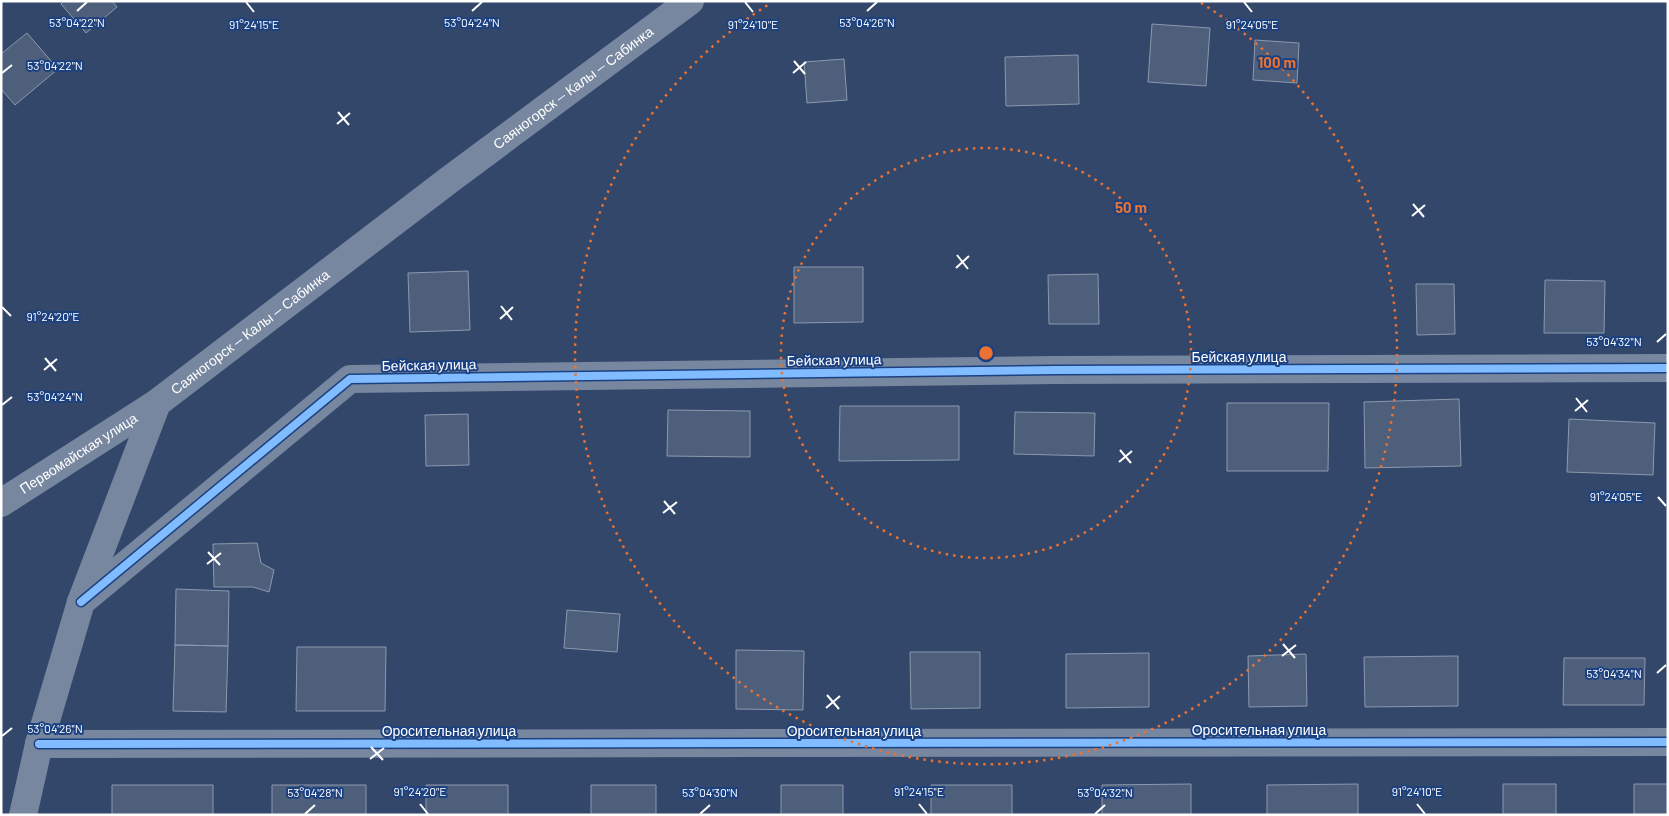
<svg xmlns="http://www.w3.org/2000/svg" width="1669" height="816" viewBox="0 0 1669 816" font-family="Barlow,sans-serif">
<rect width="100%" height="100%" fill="#33476a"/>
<path fill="#4e5f7b" stroke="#8c99ae" d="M64,1H112L117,7L86,33L61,4Z
M1152,24L1210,28L1206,86L1148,82Z
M27,33L58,69L15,105L1,89V54Z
M1255,40L1299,43L1297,83L1253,80Z
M1078,55L1079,104L1006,106L1005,57Z
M844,59L847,100L807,103L804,62Z
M794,267H863V322L794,323Z
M468,271L470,330L410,332L408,273Z
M1098,274L1099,324H1049L1048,275Z
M1545,280L1605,281L1604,333H1544Z
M1416,284H1454L1455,334L1417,335Z
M1459,399L1461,466L1365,468L1364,402Z
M1227,403H1329L1328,471H1227Z
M840,406H959V460L839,461Z
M668,410L750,411V457L667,456Z
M1015,412L1095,413L1094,456L1014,454Z
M468,414L469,465L426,466L425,415Z
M1569,419L1655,423L1653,475L1567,472Z
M257,543L261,563L274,570L269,592L253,587H214L213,544Z
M176,589L229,591L228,646L175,645Z
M567,610L620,614L617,652L564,648Z
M175,645L228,646L226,712L173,711Z
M297,647H386L385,711H296Z
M736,650L804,651L803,710L736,709Z
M910,652H980V708L911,709Z
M1149,653V707L1066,708V654Z
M1306,654L1307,706L1249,707L1248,656Z
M1458,656V706L1365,707L1364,657Z
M1564,658H1645L1644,705H1563Z
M1191,784V815H1102V785Z
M1358,784V815H1267V785Z
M1503,784H1556V815H1503Z
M1634,784H1668V815H1634Z
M112,785H213V815H112Z
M272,785H366V815H272Z
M426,785H508V815H426Z
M591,785H656V815H591Z
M781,785H843V815H781Z
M931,785H1012V815H931Z"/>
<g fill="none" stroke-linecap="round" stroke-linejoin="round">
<g stroke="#7887a0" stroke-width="28">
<path id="s1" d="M1,503L157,403"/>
<path d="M81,602L350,379L1056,370L1668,368"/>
<path d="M39,744L1668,742"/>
<path id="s2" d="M23,815L39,744L81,602L157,403L449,180L690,1"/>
</g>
<defs>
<path id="cycleway" d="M81,602L350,379L1056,370L1668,368
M39,744L1668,742"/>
</defs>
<use href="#cycleway" stroke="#1c4180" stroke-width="11"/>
<use href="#cycleway" stroke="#80bcff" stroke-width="8"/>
</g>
<path fill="none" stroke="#fff" stroke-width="2" d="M246,2L254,12M745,2L753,12M1244,2L1252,12M77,11L87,2M472,11L482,2M867,11L877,2M794,61L805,74M2,73L12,65M793,73L806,62M338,112L349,125M337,124L350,113M1413,204L1424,217M1412,216L1425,205M957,255L968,269M956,268L969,256M501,306L512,320M2,307L11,316M500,319L513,307M1657,342L1666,334M45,358L56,371M44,370L57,359M1576,398L1587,412M2,405L12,397M1575,411L1588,400M1120,450L1131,463M1119,462L1132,451M1658,497L1666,506M664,501L675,514M663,513L677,502M208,552L220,565M207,564L221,553M1283,644L1295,658M1282,656L1296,645M1657,673L1666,665M827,695L839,709M826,708L840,696M2,736L12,728M371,747L383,760M370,759L384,748M420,804L428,814M919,804L927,814M1417,804L1425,814M305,814L315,805M700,814L710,805M1095,814L1105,805"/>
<g fill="none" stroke="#eb7230" stroke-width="2.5" stroke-dasharray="2.5 5">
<circle cx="986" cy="353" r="205"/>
<path d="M1201 3A411 411 0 1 1 771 3"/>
</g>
<g text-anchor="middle" stroke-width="4" stroke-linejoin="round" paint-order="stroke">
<g font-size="14" fill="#fff" stroke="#1c4180">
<text dy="5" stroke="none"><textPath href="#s2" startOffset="956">Саяногорск — Калы — Сабинка</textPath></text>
<text dy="5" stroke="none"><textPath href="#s2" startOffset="551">Саяногорск — Калы — Сабинка</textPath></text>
<text x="1239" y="362">Бейская улица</text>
<text transform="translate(834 360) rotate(-1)" y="5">Бейская улица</text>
<text transform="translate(429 365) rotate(-1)" y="5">Бейская улица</text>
<text dy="5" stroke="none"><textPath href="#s1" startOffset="92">Первомайская улица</textPath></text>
<text x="1259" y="735">Оросительная улица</text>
<text x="449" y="736">Оросительная улица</text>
<text x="854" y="736">Оросительная улица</text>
</g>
</g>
<g font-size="12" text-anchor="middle" fill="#fff" stroke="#1c4180" stroke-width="4" stroke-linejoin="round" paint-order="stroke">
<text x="77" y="27">53°04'22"N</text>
<text x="867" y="27">53°04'26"N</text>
<text x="472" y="27">53°04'24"N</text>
<text x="753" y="29">91°24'10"E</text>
<text x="254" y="29">91°24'15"E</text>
<text x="1252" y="29">91°24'05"E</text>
<text x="55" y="70">53°04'22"N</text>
<text x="53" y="321">91°24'20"E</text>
<text x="1614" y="346">53°04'32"N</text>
<text x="55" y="401">53°04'24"N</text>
<text x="1616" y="501">91°24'05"E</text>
<text x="1614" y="678">53°04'34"N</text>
<text x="55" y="733">53°04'26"N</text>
<text x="420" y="796">91°24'20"E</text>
<text x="919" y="796">91°24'15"E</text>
<text x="1417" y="796">91°24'10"E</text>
<text x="315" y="797">53°04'28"N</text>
<text x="710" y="797">53°04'30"N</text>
<text x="1105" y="797">53°04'32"N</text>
</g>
<circle cx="986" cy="353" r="8" fill="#eb7230" stroke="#1c4180" stroke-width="2.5"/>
<g font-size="15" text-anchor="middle" font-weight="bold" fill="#eb7230" stroke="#1c4180" stroke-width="4" stroke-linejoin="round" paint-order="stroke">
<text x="1277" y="68">100 m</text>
<text x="1131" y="213">50 m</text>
</g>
<rect width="1669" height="816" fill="none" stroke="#ffffff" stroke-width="5"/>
</svg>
